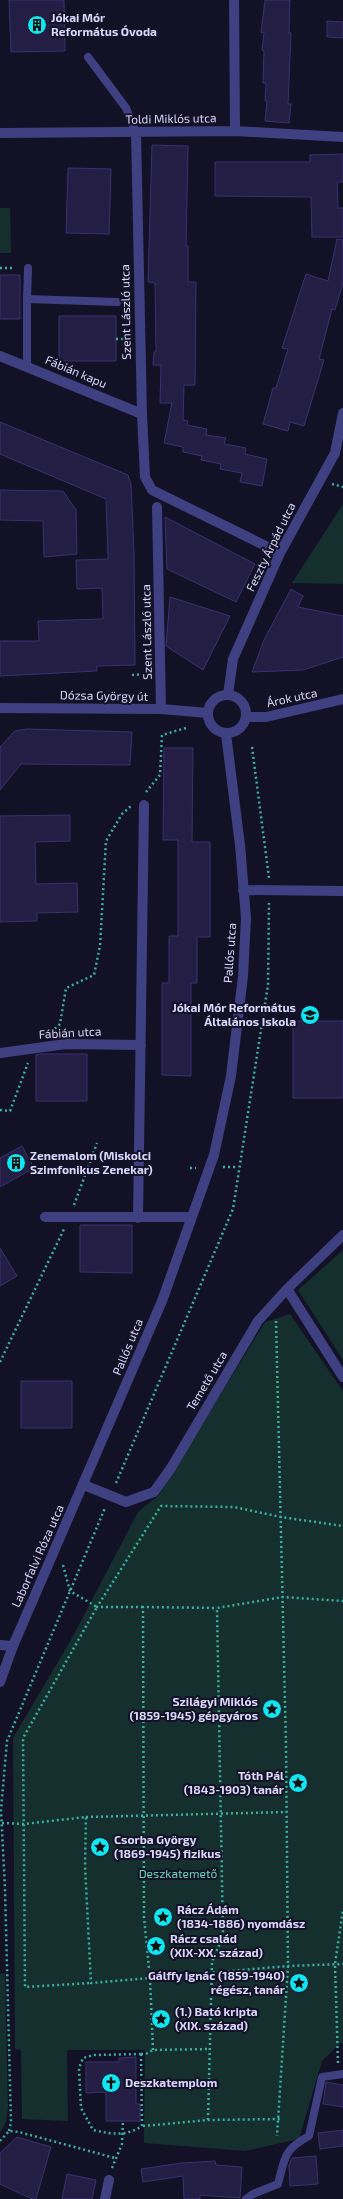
<svg xmlns="http://www.w3.org/2000/svg" width="343" height="2199" viewBox="0 0 343 2199" font-family="'Exo 2',sans-serif">
<rect width="100%" height="100%" fill="#131126"/>
<path fill="#142f2d" d="M0,208H10L11,253H0Z
M343,504V584L292,583Z
M343,1250V1360L298,1290Z
M290,1314L343,1391V2043H340L322,2061L299,2139L245,2151L144,2143L145,2050H67L68,2121L22,2119L21,2050L15,2049L13,1738L72,1638L138,1512L159,1495L265,1322Z
M5,1973L8,2108L6,2122L0,2133V1974Z"/>
<path fill="#241e45" stroke="#3a3170" d="M9,0H64L65,51L11,52Z
M265,0H290L289,33H291L288,104H291L289,123L265,121L267,101H265L266,83H263L264,51L262,50L264,33L261,32Z
M327,21L343,22V38L327,37Z
M152,145L188,146L186,246H188V282H196L195,385H184L183,420L188,421L187,425L207,429L206,435L226,438L224,444L246,448L245,454L267,459L262,486L240,482L242,473L220,469L221,464L201,460L202,456L183,452V447L164,443L172,403H160L161,365H153L154,352H156L155,283L148,282Z
M343,154V182H337L338,208H343V237H312L311,197L215,196V162H310V155Z
M68,168L111,169L109,234L66,233Z
M337,239L343,240V283L335,310L332,309L319,359L324,360L304,426L290,422L288,431L263,424L273,388H276L288,349L282,348L306,274L328,281Z
M0,275H20V319H0Z
M59,316H116V361H59Z
M0,422L128,475L131,484L134,553L135,665L97,666V671L0,676V641H39L38,621L103,619L102,588L77,589L76,560L108,559L106,499L0,454Z
M0,490L63,491L76,510L77,554L44,557L43,521L0,520Z
M165,517L255,564L236,602L167,569Z
M291,589L303,596L298,607L343,616V657L303,670L252,672L264,640Z
M170,597L230,616L203,670L166,646Z
M27,729L132,732L130,765L21,764L0,790V747L15,731Z
M164,748H193L192,842H210V937H197V983H191V1076L162,1075V983H169V936H178V840H163Z
M70,815V841L35,842L36,884L77,883L78,912L37,913V921L0,922V816Z
M293,1021H343V1098H293Z
M40,1054H87V1101H36V1055Z
M22,1146L34,1168L0,1187V1158Z
M80,1225H132V1273L80,1272Z
M0,1248L17,1276L0,1286Z
M21,1381H72V1428H21Z
M136,2057V2104H140V2121H106V2092L86,2093V2062H119V2058Z
M326,2082L343,2085V2107L323,2104Z
M343,2130V2146L320,2149L318,2133Z
M17,2137L51,2147L36,2199H32L0,2184V2153Z
M316,2156L318,2184L290,2186L289,2165L292,2158Z
M215,2161L216,2165L242,2167L240,2198L200,2195V2199H184L183,2176L143,2182L141,2169L182,2163Z
M67,2174L96,2180L92,2199H62Z"/>
<g fill="none" stroke-linecap="round" stroke-linejoin="round">
<path stroke="#37b1a3" stroke-width="2.5" stroke-dasharray="2 3" stroke-linecap="butt" d="M0,268H15
M116,339H128
M332,484L343,487
M132,675L148,674
M252,747L269,878
M146,792L160,775L162,735L186,728
M51,1032L60,1024L66,988L94,975L100,946L106,841L122,814L131,806
M0,1110L10,1111L28,1063
M223,1167H238
M190,1168H196
M74,1205L97,1143
M276,1321L286,1745L288,1966L277,2136
M0,1362L64,1229
M116,1483L233,1209L268,985L269,903
M63,1565L70,1591L97,1607L23,1738L25,1987L91,1983
M143,1607H97L161,1506L234,1507L281,1517L343,1526
M86,1817L287,1812
M2,1823L24,1824L86,1817L85,1866L91,1983L150,1978L144,1918L143,1607L217,1608
M153,2050L150,1978L288,1966L343,1964
M141,2054L142,2126C125,2137 112,2134 93,2130L81,2108L79,2068L83,2058L94,2055Z
M141,2054H146L153,2050L210,2049
M338,2063L335,1964L343,1910
M208,2120L212,1962L223,1936L217,1608L283,1597L343,1601
M143,2126L208,2120L280,2119
M9,2131L11,2122L5,1889L1,1810L7,1741L105,1508
M0,2141L9,2131L19,2132L115,2158
M112,2168L122,2144L123,2121"/>
<path stroke="#3f4082" stroke-width="8" d="M88,57L126,108L136,133
M27,299L28,268
M27,366V299L117,302
M246,2199L253,2194L278,2184C285,2158 283,2150 309,2136L322,2077L343,2074"/>
<path stroke="#3f4082" stroke-width="10" d="M234,0L235,131
M0,133L235,131L343,137
M136,133L142,414L145,477L152,490L280,553
M0,356L142,414
M157,507L161,709
M228,695L233,659L280,553L335,453L343,413
M208 714a19 19 0 1 1 38 0a19 19 0 1 1-38 0Z
M0,708L161,709L208,713
M246,717H266L343,699
M243,890L343,891
M0,1053L66,1044L141,1045
M45,1217H192
M138,1218L144,805
M287,1289L343,1377
M84,1485L126,1502L154,1492L171,1468L258,1321L287,1289L343,1235
M0,1645L13,1646
M0,1682L13,1646L162,1301L214,1155L231,1076L243,976L246,918L240,845L226,734
M105,2199L109,2180"/>
</g>
<defs>
<symbol id="building-disc" viewBox="-11 -11 22 22"><circle r="9.5" fill="#0fe6f1" stroke="#131126"/><path d="M-4-6H4V6H1V3H-1V6H-4ZM-2.5-4.3h1.7v1.8h-1.7ZM.8-4.3h1.7v1.8H.8ZM-2.5-1h1.7V.8h-1.7ZM.8-1h1.7V.8H.8Z" fill="#111"/></symbol>
<symbol id="school-disc" viewBox="-11 -11 22 22"><circle r="9.5" fill="#0fe6f1" stroke="#131126"/><path d="M0-5L7-2L0 1L-7-2ZM-4 1L0 2.5L4 1V4Q0 6-4 4Z" fill="#111"/></symbol>
<symbol id="sight-disc" viewBox="-11 -11 22 22"><circle r="9.5" fill="#0fe6f1" stroke="#131126"/><path d="M0-6L1.8-2.2L6-1.7L2.9 1.2L3.7 5.4L0 3.3L-3.7 5.4L-2.9 1.2L-6-1.7L-1.8-2.2Z" fill="#111"/></symbol>
<symbol id="church-disc" viewBox="-11 -11 22 22"><circle r="9.5" fill="#0fe6f1" stroke="#131126"/><path d="M-1.2-6h2.4v3.5h3.3v2.4h-3.3V6h-2.4V-.1h-3.3v-2.4h3.3Z" fill="#111"/></symbol>
</defs>
<g fill-rule="evenodd">
<use href="#building-disc" x="26" y="14" width="22" height="22"/>
<use href="#school-disc" x="299" y="1004" width="22" height="22"/>
<use href="#building-disc" x="5" y="1152" width="22" height="22"/>
<use href="#sight-disc" x="261" y="1698" width="22" height="22"/>
<use href="#sight-disc" x="287" y="1772" width="22" height="22"/>
<use href="#sight-disc" x="89" y="1836" width="22" height="22"/>
<use href="#sight-disc" x="152" y="1906" width="22" height="22"/>
<use href="#sight-disc" x="145" y="1935" width="22" height="22"/>
<use href="#sight-disc" x="288" y="1972" width="22" height="22"/>
<use href="#sight-disc" x="150" y="2008" width="22" height="22"/>
<use href="#church-disc" x="100" y="2072" width="22" height="22"/>
</g>
<g text-anchor="middle" stroke-width="4" stroke-linejoin="round" paint-order="stroke">
<g font-size="12" font-weight="bold" fill="#dad7fd" stroke="#131126" text-anchor="start">
<text x="51" y="22">Jókai Mór<tspan x="51" dy="14">Református Óvoda</tspan></text>
<text x="296" y="1012" text-anchor="end">Jókai Mór Református<tspan x="296" dy="14">Általános Iskola</tspan></text>
<text x="30" y="1160">Zenemalom (Miskolci<tspan x="30" dy="14">Szimfonikus Zenekar)</tspan></text>
<text x="258" y="1706" text-anchor="end">Szilágyi Miklós<tspan x="258" dy="14">(1859-1945) gépgyáros</tspan></text>
<text x="284" y="1780" text-anchor="end">Tóth Pál<tspan x="284" dy="14">(1843-1903) tanár</tspan></text>
<text x="114" y="1844">Csorba György<tspan x="114" dy="14">(1869-1945) fizikus</tspan></text>
<text x="177" y="1914">Rácz Ádám<tspan x="177" dy="14">(1834-1886) nyomdász</tspan></text>
<text x="170" y="1943">Rácz család<tspan x="170" dy="14">(XIX-XX. század)</tspan></text>
<text x="285" y="1980" text-anchor="end">Gálffy Ignác (1859-1940)<tspan x="285" dy="14">régész, tanár</tspan></text>
<text x="175" y="2016">(1.) Bató kripta<tspan x="175" dy="14">(XIX. század)</tspan></text>
<text x="125" y="2087">Deszkatemplom</text>
</g>
<g font-size="12" fill="#dad7fd" stroke="#131126">
<text transform="translate(171 119) rotate(-1)" y="4">Toldi Miklós utca</text>
<text transform="translate(126 312) rotate(-91)" y="4">Szent László utca</text>
<text transform="translate(76 372) rotate(23)" y="4">Fábián kapu</text>
<text transform="translate(271 547) rotate(-64)" y="4">Feszty Árpád utca</text>
<text transform="translate(147 632) rotate(-91)" y="4">Szent László utca</text>
<text transform="translate(104 696) rotate(1)" y="4">Dózsa György út</text>
<text transform="translate(292 698) rotate(-12)" y="4">Árok utca</text>
<text transform="translate(230 953) rotate(-86)" y="4">Pallós utca</text>
<text transform="translate(70 1033) rotate(-3)" y="4">Fábián utca</text>
<text transform="translate(128 1347) rotate(-67)" y="4">Pallós utca</text>
<text transform="translate(207 1381) rotate(-59)" y="4">Temető utca</text>
<text transform="translate(38 1556) rotate(-66)" y="4">Laborfalvi Róza utca</text>
</g>
<g font-size="12" fill="#67d9b6" stroke="#131126">
<text x="178" y="1878">Deszkatemető</text>
</g>
</g>
</svg>
